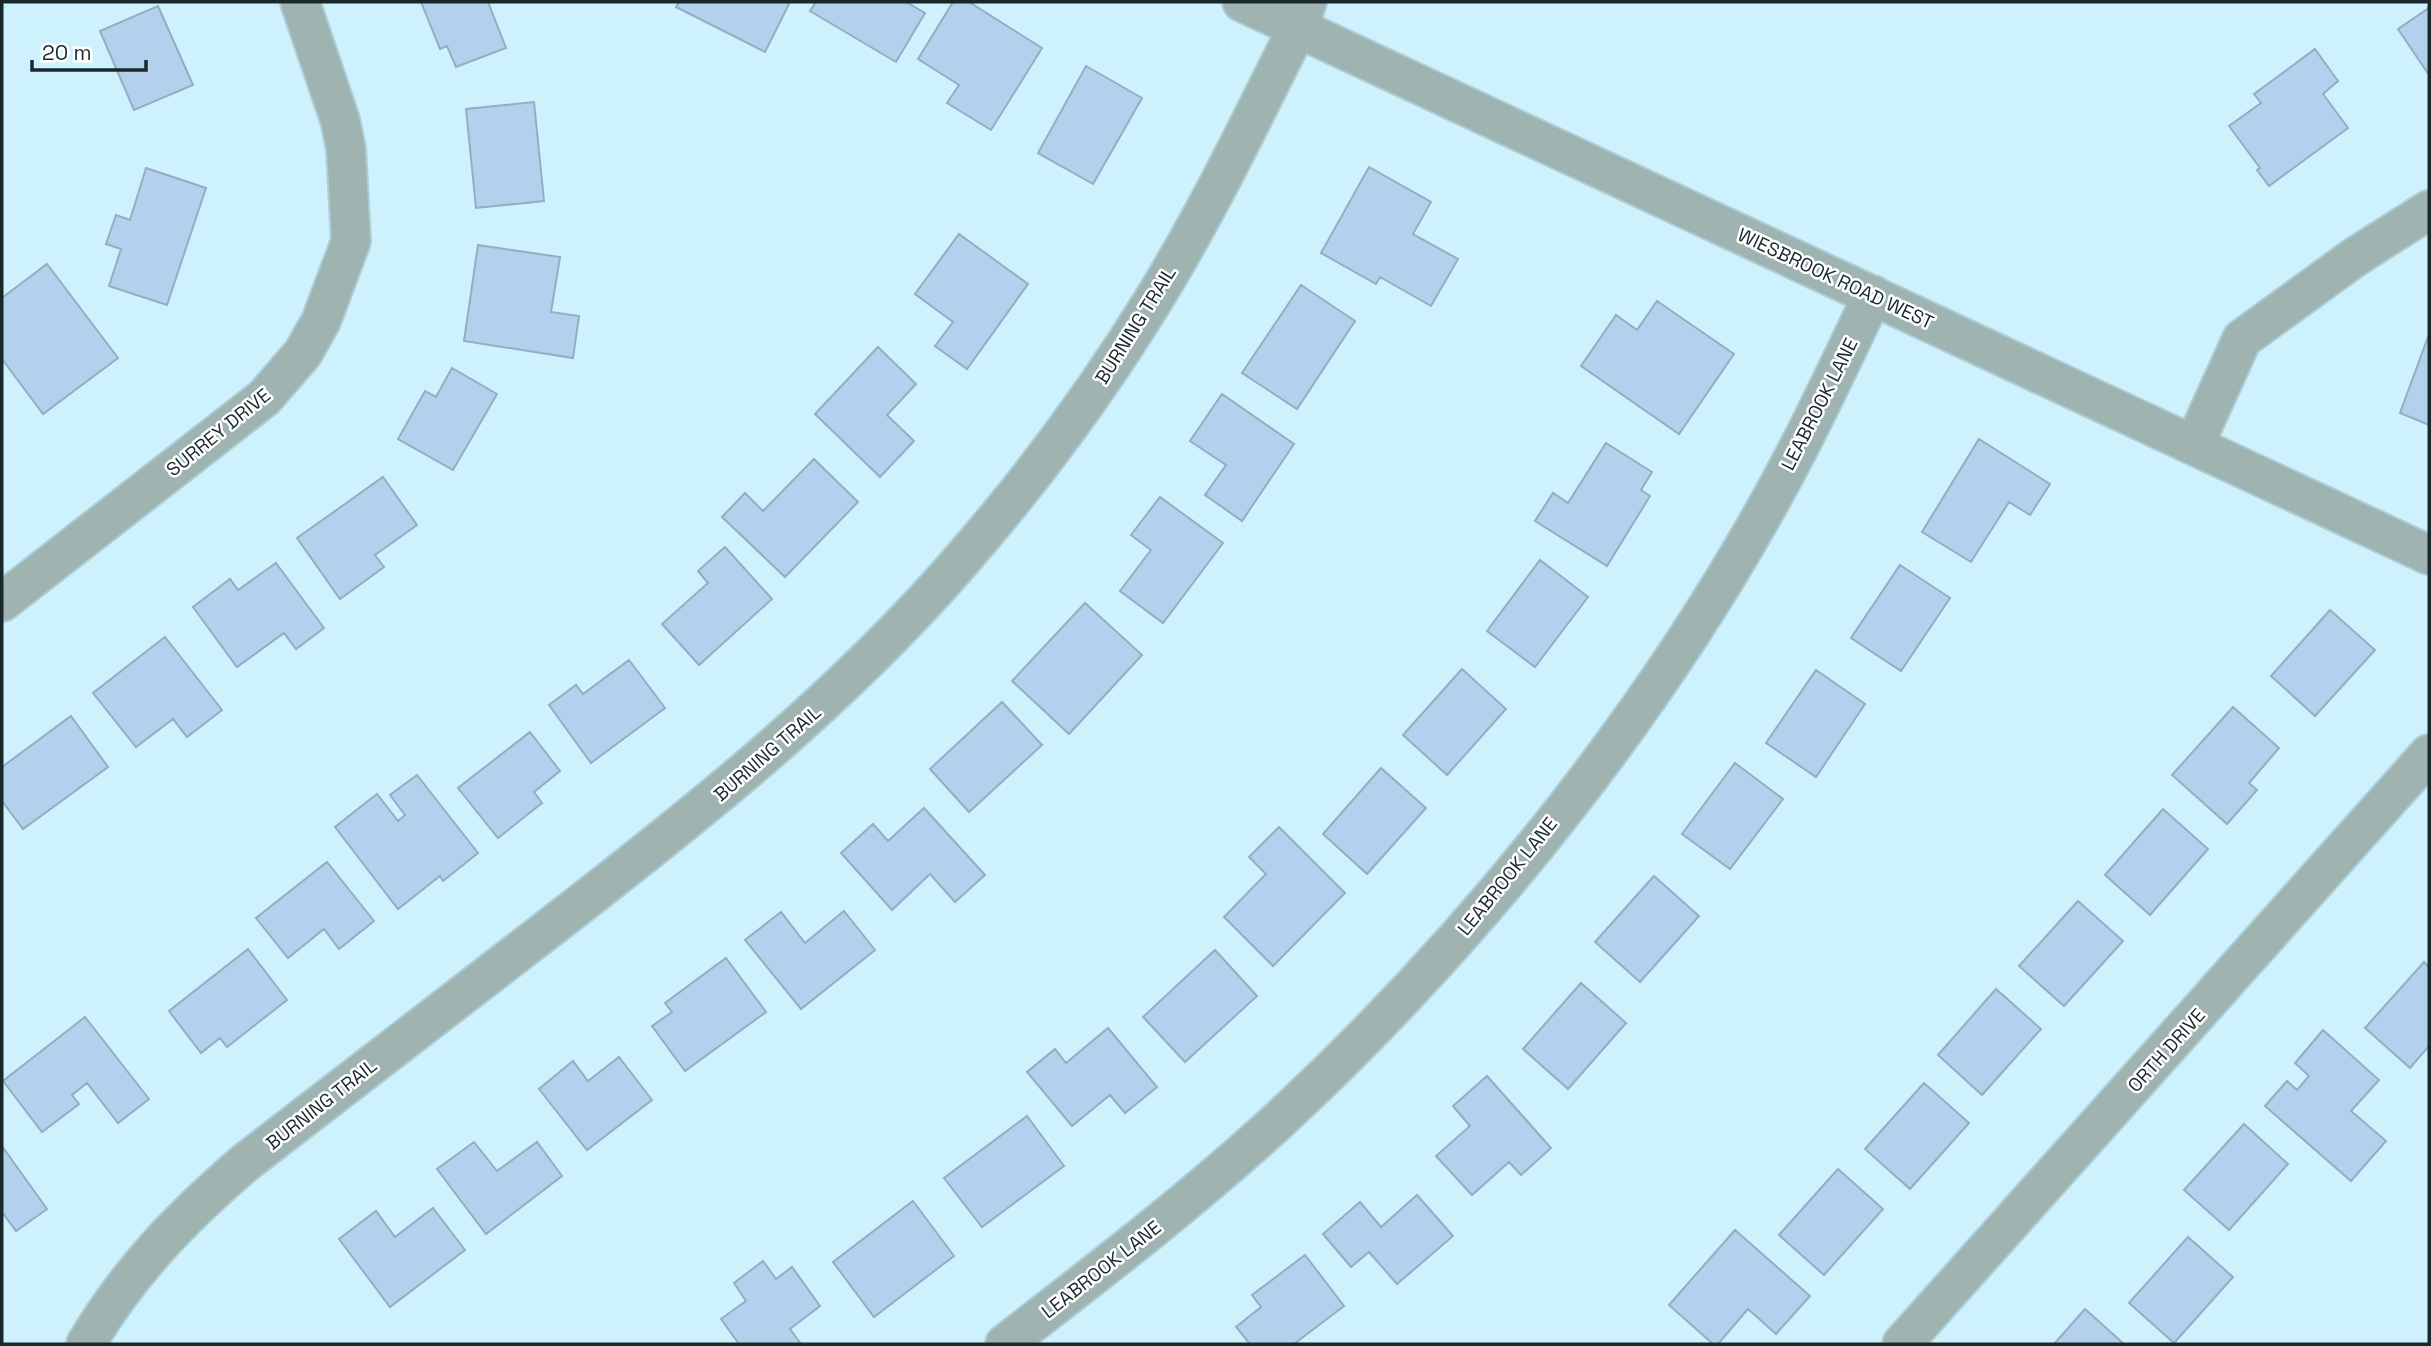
<svg xmlns="http://www.w3.org/2000/svg" width="2431" height="1346" viewBox="0 0 2431 1346" font-family="'Space Grotesk',sans-serif">
<rect width="100%" height="100%" fill="#cdf2fd"/>
<path fill="#b3d1ed" stroke="#95acc2" stroke-width="2" d="M421,2H488L506,48L456,67L447,46L440,49Z
M679,2H790L765,52L676,7Z
M816,2H906L925,13L896,62L810,11Z
M953,2H969L1042,48L991,130L947,103L959,85L918,59Z
M158,6L193,85L134,110L100,31Z
M2429,8V75L2398,29Z
M2315,49L2338,81L2323,94L2348,128L2269,186L2257,170L2260,168L2229,126L2261,103L2254,94Z
M1086,66L1142,98L1093,184L1038,153Z
M534,102L544,201L476,208L466,109Z
M1369,167L1431,202L1413,234L1458,259L1431,306L1380,277L1376,284L1321,253Z
M146,168L206,188L167,305L109,286L121,249L106,244L116,215L130,220Z
M959,234L1028,284L967,369L935,346L953,322L915,294Z
M478,245L560,257L551,312L579,316L573,358L464,341Z
M47,264L118,358L43,414L2,359V298Z
M1301,285L1355,321L1297,409L1242,373Z
M1657,301L1734,354L1679,434L1581,366L1616,315L1637,330Z
M2428,337H2429V425L2400,413Z
M878,347L916,384L887,415L914,441L880,477L815,414Z
M452,368L497,394L453,470L398,439L425,391L436,397Z
M1222,394L1294,444L1242,521L1205,495L1226,465L1190,441Z
M1979,439L2050,484L2030,515L2009,502L1971,562L1922,532Z
M1606,443L1652,472L1641,490L1650,496L1607,566L1535,521L1553,493L1568,503Z
M814,459L858,502L785,577L722,517L745,493L763,511Z
M383,477L417,525L375,555L384,567L340,599L297,538Z
M1160,497L1223,543L1163,623L1120,591L1151,550L1131,535Z
M725,547L772,599L699,665L662,624L708,583L698,571Z
M1540,560L1588,597L1535,667L1487,631Z
M276,563L324,628L296,649L284,633L237,667L193,607L230,579L238,590Z
M1900,565L1950,598L1901,671L1851,638Z
M1085,603L1142,655L1069,734L1012,681Z
M2330,610L2375,650L2315,716L2271,676Z
M165,637L222,710L187,737L173,719L136,747L93,693Z
M629,660L665,708L591,763L549,705L576,685L583,694Z
M1462,669L1506,709L1447,775L1403,735Z
M1816,670L1865,704L1816,777L1766,743Z
M1002,702L1042,745L969,812L930,769Z
M2233,707L2279,748L2249,783L2257,790L2227,824L2172,775Z
M71,716L108,767L23,829L2,801V767Z
M530,732L560,771L534,792L542,803L498,838L458,788Z
M1735,763L1783,799L1730,869L1682,834Z
M1381,768L1426,808L1367,874L1323,834Z
M417,775L478,853L443,881L440,876L398,909L335,827L377,794L398,821L405,815L390,795Z
M924,808L985,875L955,902L930,874L892,910L841,853L873,824L888,841Z
M2163,809L2208,849L2150,915L2105,875Z
M1279,827L1345,893L1273,966L1224,917L1266,874L1249,857Z
M327,862L374,921L339,949L324,929L288,958L256,918Z
M1654,876L1699,916L1640,982L1595,942Z
M2078,901L2123,941L2064,1006L2019,966Z
M844,911L875,950L801,1009L745,940L781,912L805,943Z
M248,949L287,1000L227,1047L220,1038L201,1053L169,1011Z
M1215,950L1257,996L1185,1062L1143,1017Z
M726,958L766,1012L685,1071L652,1026L672,1012L665,1003Z
M2424,962L2429,967V1046L2410,1068L2365,1028Z
M1581,983L1626,1023L1568,1089L1523,1049Z
M1996,989L2041,1029L1982,1095L1938,1055Z
M85,1017L149,1099L118,1123L87,1083L72,1095L79,1104L42,1132L3,1081Z
M1108,1028L1157,1087L1125,1113L1110,1095L1072,1126L1027,1072L1055,1049L1066,1063Z
M2323,1030L2379,1080L2351,1111L2386,1141L2351,1181L2265,1106L2287,1081L2297,1090L2309,1076L2295,1063Z
M619,1057L652,1100L587,1150L539,1089L573,1061L588,1081Z
M1487,1076L1551,1148L1521,1175L1509,1162L1472,1195L1436,1156L1470,1126L1453,1106Z
M1924,1083L1969,1123L1910,1189L1865,1149Z
M1027,1116L1064,1166L982,1227L944,1178Z
M2244,1124L2288,1164L2229,1230L2184,1190Z
M474,1142L497,1171L537,1142L562,1176L486,1234L437,1169Z
M2,1146L47,1209L16,1231L2,1212Z
M1838,1169L1883,1209L1824,1275L1779,1235Z
M1417,1195L1453,1236L1397,1284L1369,1252L1351,1267L1323,1234L1360,1202L1381,1227Z
M913,1201L954,1256L874,1317L833,1262Z
M433,1208L465,1250L390,1307L339,1239L376,1211L395,1237Z
M1735,1230L1810,1296L1776,1334L1748,1309L1718,1344H1713L1669,1305Z
M2188,1237L2233,1277L2174,1343L2129,1303Z
M1305,1255L1344,1306L1294,1344H1250L1236,1327L1261,1307L1252,1295Z
M763,1261L776,1279L792,1267L820,1306L790,1329L801,1344H739L721,1319L746,1301L734,1283Z
M2085,1309L2124,1344H2054Z"/>
<g fill="none" stroke-linecap="round" stroke-linejoin="round">
<defs>
<path id="minor" d="M1242,2L2429,555
M2194,445L2242,339L2355,257L2429,210
M2,602L264,398L303,353L321,321L351,241L346,149L340,120L300,2
M86,1344C130,1270 181,1218 246,1162C348,1083 450,1004 552,926C694,816 833,706 952,571C1027,486 1095,395 1154,299C1208,211 1252,119 1298,27L1307,2
M1005,1344C1098,1272 1191,1201 1278,1121C1481,933 1670,696 1797,451C1824,399 1848,347 1873,295
M1902,1344L2429,754"/>
</defs>
<use href="#minor" stroke="#adced7" stroke-width="42"/>
<use href="#minor" stroke="#9fb3b1" stroke-width="38"/>
</g>
<g text-anchor="middle" stroke-width="5" stroke-linejoin="round" paint-order="stroke">
<g font-size="19" fill="#1a282c" stroke="#fff">
<text transform="translate(1836 278) rotate(25)" y="7">WIESBROOK ROAD WEST</text>
<text transform="translate(1135 325) rotate(-58)" y="7">BURNING TRAIL</text>
<text transform="translate(1819 404) rotate(-63)" y="7">LEABROOK LANE</text>
<text transform="translate(218 432) rotate(-39)" y="7">SURREY DRIVE</text>
<text transform="translate(767 753) rotate(-41)" y="7">BURNING TRAIL</text>
<text transform="translate(1507 876) rotate(-51)" y="7">LEABROOK LANE</text>
<text transform="translate(2166 1050) rotate(-48)" y="7">ORTH DRIVE</text>
<text transform="translate(321 1104) rotate(-38)" y="7">BURNING TRAIL</text>
<text transform="translate(1101 1269) rotate(-38)" y="7">LEABROOK LANE</text>
</g>
</g>
<rect width="2431" height="1346" fill="none" stroke="#1a282c" stroke-width="7"/>
<path d="M32 60v10h114v-10" fill="none" stroke="#1a282c" stroke-width="3.5"/>
<text x="42" y="60" font-size="21" fill="#1a282c" stroke="#ffffff" stroke-width="5" paint-order="stroke">20 m</text>
</svg>
